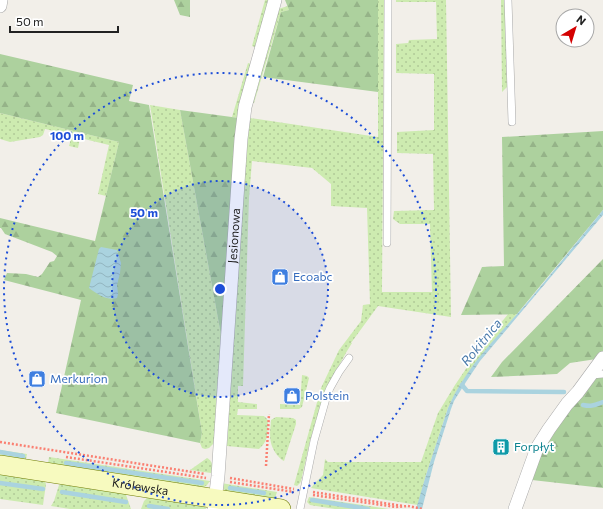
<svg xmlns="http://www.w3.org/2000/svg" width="603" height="509" viewBox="0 0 603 509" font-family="Commissioner,sans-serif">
<defs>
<pattern id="grass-dots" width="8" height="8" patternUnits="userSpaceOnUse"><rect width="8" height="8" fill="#cdebb0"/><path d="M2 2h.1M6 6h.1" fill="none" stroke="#b0c997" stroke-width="1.8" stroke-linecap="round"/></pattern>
<pattern id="forest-firs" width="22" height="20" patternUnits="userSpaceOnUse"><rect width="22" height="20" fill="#add19e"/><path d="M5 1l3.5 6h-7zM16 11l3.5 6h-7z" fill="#95b388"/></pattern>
<pattern id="water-waves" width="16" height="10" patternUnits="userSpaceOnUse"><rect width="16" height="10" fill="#aad3df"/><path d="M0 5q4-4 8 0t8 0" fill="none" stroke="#92b5bf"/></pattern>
</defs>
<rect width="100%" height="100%" fill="#f2efe9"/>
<path fill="url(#grass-dots)" d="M265,0H271L257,48L252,46Z
M378,0H384L382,292H432L430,224H400L393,219L394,211L434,210L433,154L397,153V132L434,130V74L396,73V44L408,43L409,40L437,39L436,2H396V0H446L451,317L378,306L351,343H352L347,351L325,391L310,441L301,481L300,483L297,486L294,485L321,388L339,350L361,321L363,305L370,304L367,208L331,206V184L312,168L252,161L249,198L243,386H238V402L257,404V409H238L237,415L264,416C266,418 267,418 268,421C267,435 269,440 259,449L227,446L246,141L250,118L378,137Z
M501,0H505L507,87L502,92Z
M288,6L289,10L281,12L254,103H250L278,9Z
M248,63L251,64L239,118L232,117Z
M150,105L180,110L221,335L216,443H214L209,448L205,449L202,448L200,443L202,433Z
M0,113L119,142L106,196L98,194L109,145L80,138L78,148L69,146L72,135L45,129L43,135L40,137L10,142L0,139Z
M509,313L517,314C492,343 464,372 448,408L426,475L418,505L311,488L314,484L323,475L325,459L328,462H421L438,413L455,385L480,348Z
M302,375L307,376L309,378L302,407L299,409H280V404L300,405Z
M276,417L293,418L296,420V424L284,461C281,460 280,458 277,455C268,443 270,434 271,420Z
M0,450L27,454L26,459L23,461L0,458Z
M49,457L210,481L207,485L203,488L48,464Z
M207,458C213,461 213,467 211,473L190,470Z
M0,473L44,480L46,484L43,505L0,499Z
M65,483L125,492L131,509H70L51,506L54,501L59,485Z
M221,483L277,492L274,501L227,493L222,487Z
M149,496L205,506L206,509H141L144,501Z
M309,497L389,509H335L310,505L307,502Z"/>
<path fill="url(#forest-firs)" d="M174,0H190V17L180,15Z
M285,0H378V92L263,77L281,12L289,10Z
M0,54L133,85L129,101L149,105L202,433L200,443L56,413L81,300L4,280L7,273L26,274L38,277L42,274L50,262L54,261L57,256L52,252L5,234L1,228H0V218L95,241L119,142L0,113Z
M180,110L239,118L236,139L221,335Z
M603,131V210L517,314L461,315L482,267L504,266L502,137Z
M603,259V358L570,363L557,374L491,377L502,362Z
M600,372H603V488L532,480L540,453L556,425L589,388Z"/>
<path fill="url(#water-waves)" d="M603,210V215L480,361L466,382L454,401L451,409L434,462L422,509H416L426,475L448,408C465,368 497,337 525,305C551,274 577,242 603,210Z
M101,247L117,250L121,263L120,273L117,285L118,294L117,298C107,301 97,294 89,288L99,249Z"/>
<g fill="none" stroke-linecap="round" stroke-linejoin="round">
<path stroke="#aad3df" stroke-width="4.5" d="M462,385L467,391L564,392
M583,405C592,407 595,405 603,402
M0,452L23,456
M66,463L202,483
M0,483L43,489
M230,488L264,493
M62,492L126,502
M312,500L368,509
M149,506L168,509"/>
<defs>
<path id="lane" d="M508,0L512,122
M387,243L388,0
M591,375L603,374
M300,509L314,441L327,395L330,388L339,372L349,358"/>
<g id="street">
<path d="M0,6L1,0"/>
<path id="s1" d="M214,509L218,476L241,139L245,107L275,0"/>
<path d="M515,509L537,448L549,429L567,404L578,392L603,358"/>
</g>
<g id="secondary">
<path id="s2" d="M0,465L281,509"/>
</g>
</defs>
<use href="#lane" stroke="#a9a9a9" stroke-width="8"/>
<use href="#street" stroke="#a9a9a9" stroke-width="14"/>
<use href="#secondary" stroke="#707d05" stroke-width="20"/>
<path stroke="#fa8072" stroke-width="2.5" stroke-dasharray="2 2" stroke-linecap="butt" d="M0,442L205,474
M66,457L206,478
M266,466L269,414
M230,478L294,489
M230,482L294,492
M313,492L403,506
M313,495L396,507L408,506
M408,506L423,509"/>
<use href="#lane" stroke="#fff" stroke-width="7"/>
<use href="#street" stroke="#fff" stroke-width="13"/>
<use href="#secondary" stroke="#f7fabf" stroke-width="19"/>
</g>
<circle cx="220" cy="289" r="108" fill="#1d4ed8" fill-opacity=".12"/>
<g fill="none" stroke="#1d4ed8" stroke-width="2" stroke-dasharray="2 4">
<circle cx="220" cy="289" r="108"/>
<circle cx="220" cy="289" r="216"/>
</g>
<defs>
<symbol id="shop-square" viewBox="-11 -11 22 22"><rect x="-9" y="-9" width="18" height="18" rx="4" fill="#3f7fe0" stroke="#fff"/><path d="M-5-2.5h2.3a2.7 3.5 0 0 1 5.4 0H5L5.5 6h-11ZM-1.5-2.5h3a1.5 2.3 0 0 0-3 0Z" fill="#fff"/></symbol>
<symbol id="building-square" viewBox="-11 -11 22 22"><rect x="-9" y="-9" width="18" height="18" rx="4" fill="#0f9aa8" stroke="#fff"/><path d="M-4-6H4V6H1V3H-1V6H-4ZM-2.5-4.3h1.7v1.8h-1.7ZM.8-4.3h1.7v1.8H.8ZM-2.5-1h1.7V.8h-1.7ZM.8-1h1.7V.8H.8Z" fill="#fff"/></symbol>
</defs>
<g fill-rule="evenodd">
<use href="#shop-square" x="270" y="267" width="20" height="20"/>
<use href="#shop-square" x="27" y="369" width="20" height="20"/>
<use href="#shop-square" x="282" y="386" width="20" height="20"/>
<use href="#building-square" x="491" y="437" width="20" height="20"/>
</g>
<g text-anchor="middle" stroke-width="3.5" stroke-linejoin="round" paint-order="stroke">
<g font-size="12" fill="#222" stroke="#fff">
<text dy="4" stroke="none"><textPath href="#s1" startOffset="274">Jesionowa</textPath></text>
<text dy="4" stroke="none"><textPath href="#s2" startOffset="142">Królewska</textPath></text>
</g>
<g font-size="12" fill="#366cbe" stroke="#fff" text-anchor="start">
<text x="293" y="281">Ecoabc</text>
<text x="50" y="383">Merkurion</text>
<text x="305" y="400">Polstein</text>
</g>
<g font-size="12" fill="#0d838f" stroke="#fff" text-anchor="start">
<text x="514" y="451">Forpłyt</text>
</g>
<g font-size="13" font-style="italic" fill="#4a7aab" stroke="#fff">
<text transform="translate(481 342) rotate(-51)" y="5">Rokitnica</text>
</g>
</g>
<circle cx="220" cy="289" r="6" fill="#1d4ed8" stroke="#fff" stroke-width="2"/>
<g font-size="12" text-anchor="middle" font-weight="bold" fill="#1d4ed8" stroke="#fff" stroke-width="3.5" stroke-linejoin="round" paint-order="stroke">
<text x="67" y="140">100 m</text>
<text x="144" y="217">50 m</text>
</g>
<g transform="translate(575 28) rotate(38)"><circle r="19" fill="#ffffff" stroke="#a7a7a7"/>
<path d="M0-3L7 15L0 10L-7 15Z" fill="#d40000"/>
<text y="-6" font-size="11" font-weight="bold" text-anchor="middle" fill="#222222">N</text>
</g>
<path d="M10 26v6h108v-6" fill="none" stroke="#222222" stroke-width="2"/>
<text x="16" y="26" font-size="12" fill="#222222" stroke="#ffffff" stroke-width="3" paint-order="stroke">50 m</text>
</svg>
